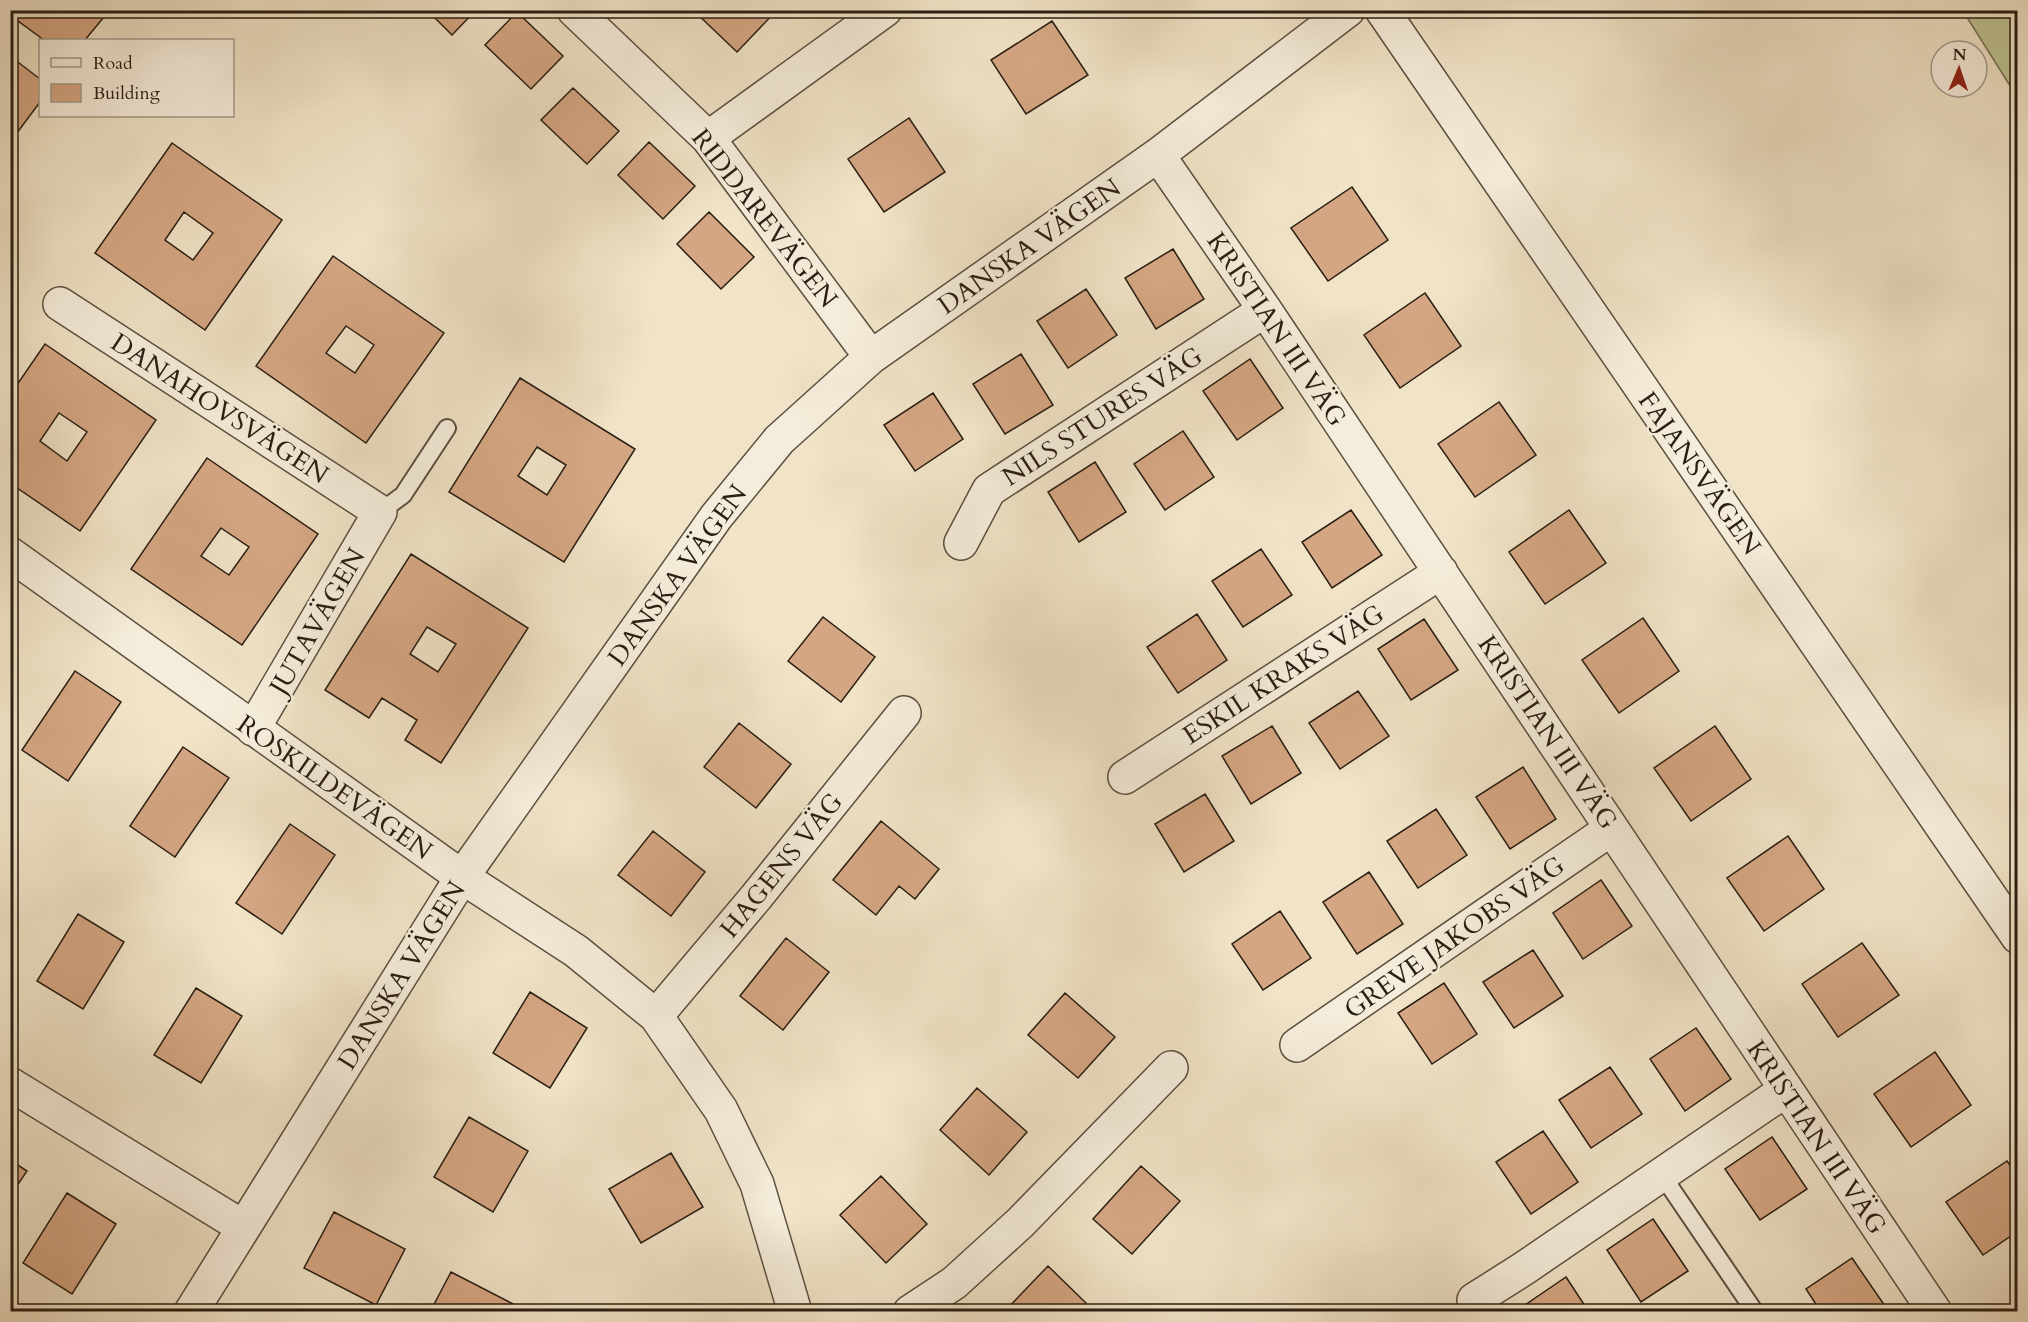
<svg xmlns="http://www.w3.org/2000/svg" width="2028" height="1322" viewBox="0 0 2028 1322" font-family="Cardo,serif">
<rect width="100%" height="100%" fill="#f0e3c7"/>
<filter id="stains"><feTurbulence type="fractalNoise" baseFrequency=".00333" numOctaves="4"/><feColorMatrix values="0 0 0 0 .2 0 0 0 0 .09 0 0 0 0 .02 0 0 0 .5 -.17"/></filter>
<radialGradient id="worn" r=".72"><stop offset=".6" stop-color="#630" stop-opacity="0"/><stop offset="1" stop-color="#630" stop-opacity=".3"/></radialGradient>
<path fill="#bec392" stroke="#747052" stroke-width="1.5" d="M1963,11H2017V97Z"/>
<path fill="#d5a683" stroke="#291e12" stroke-width="1.5" fill-rule="evenodd" d="M20,10H106L108,12L85,40H44L14,18Z
M427,10H476L452,35Z
M693,10H777L737,52Z
M517,12L563,56L531,89L485,45Z
M1052,21L1088,75L1026,114L991,60Z
M10,56L40,79V102L14,137L10,134Z
M573,88L619,131L587,164L541,120Z
M909,118L945,172L884,212L848,159Z
M649,142L695,186L663,219L618,175Z
M172,143L282,220L205,330L95,253ZM184,212L213,233L193,260L165,240Z
M1352,187L1388,240L1328,281L1291,228Z
M709,212L754,257L721,289L677,244Z
M1173,249L1204,299L1156,329L1125,278Z
M333,256L444,333L366,443L256,366ZM346,326L374,345L355,373L326,353Z
M1086,289L1117,335L1068,368L1037,321Z
M1425,293L1461,346L1400,388L1364,335Z
M45,344L156,420L80,531L10,483V395ZM59,413L87,432L67,461L40,441Z
M1021,354L1053,405L1005,434L973,384Z
M1250,359L1283,408L1237,440L1203,391Z
M520,378L635,449L564,562L449,492ZM537,447L566,465L547,495L518,476Z
M933,393L963,439L915,471L884,425Z
M1499,402L1536,455L1475,497L1438,444Z
M1183,431L1214,477L1165,510L1134,464Z
M207,458L318,534L242,645L131,569ZM221,528L249,547L229,575L201,556Z
M1095,462L1126,512L1079,542L1048,492Z
M1351,510L1382,555L1332,588L1302,542Z
M1569,510L1606,563L1545,604L1509,552Z
M1261,549L1292,595L1243,627L1212,581Z
M411,554L528,628L441,763L405,740L417,720L382,698L369,718L325,690ZM427,627L456,644L438,672L410,654Z
M1197,614L1227,660L1178,693L1147,647Z
M823,617L875,657L841,702L788,661Z
M1643,618L1679,671L1619,713L1582,660Z
M1424,619L1458,670L1411,700L1378,649Z
M75,671L121,702L68,781L22,750Z
M1358,691L1389,736L1340,769L1309,723Z
M739,723L791,764L756,808L704,767Z
M1272,726L1301,773L1251,804L1222,756Z
M1715,726L1751,779L1691,821L1654,768Z
M183,747L229,778L175,857L130,826Z
M1523,767L1556,819L1510,849L1476,797Z
M1205,794L1234,841L1184,872L1155,824Z
M1436,809L1467,855L1418,888L1387,841Z
M881,821L939,869L915,899L899,886L876,915L833,880Z
M290,824L335,855L282,934L236,903Z
M653,831L705,872L671,916L618,875Z
M1788,836L1824,889L1764,931L1727,878Z
M1369,872L1403,924L1357,954L1323,902Z
M10,873L16,877L10,886Z
M1601,880L1632,926L1583,959L1553,913Z
M1280,911L1311,958L1263,990L1232,944Z
M78,914L124,942L83,1009L37,981Z
M786,938L829,972L783,1030L740,996Z
M1862,943L1899,995L1838,1037L1802,984Z
M1533,950L1563,996L1514,1028L1483,982Z
M1444,983L1477,1034L1432,1064L1398,1013Z
M196,988L242,1016L201,1083L154,1055Z
M530,992L587,1028L550,1088L493,1053Z
M1065,993L1115,1037L1078,1078L1028,1035Z
M1696,1028L1731,1079L1685,1111L1650,1059Z
M1935,1052L1971,1105L1911,1147L1874,1094Z
M1610,1067L1642,1114L1591,1148L1559,1100Z
M977,1088L1027,1132L989,1175L940,1130Z
M469,1117L528,1151L493,1212L434,1177Z
M1543,1131L1578,1182L1531,1214L1496,1162Z
M1772,1137L1807,1189L1760,1220L1725,1169Z
M671,1153L703,1207L641,1243L609,1189Z
M10,1160L27,1171L10,1196Z
M2007,1161L2018,1176V1231L1983,1255L1946,1202Z
M1141,1166L1180,1201L1132,1254L1093,1219Z
M881,1176L927,1224L886,1263L840,1215Z
M67,1193L116,1224L72,1294L23,1263Z
M334,1212L405,1249L376,1305L304,1268Z
M1653,1219L1688,1271L1641,1302L1607,1250Z
M1852,1258L1887,1309L1884,1312H1821L1806,1289Z
M1048,1266L1086,1303L1078,1312H1004Z
M451,1272L523,1309L521,1312H430Z
M1566,1277L1589,1312H1521L1519,1309Z"/>
<g fill="none" stroke-linecap="round" stroke-linejoin="round">
<defs>
<path id="lane" d="M380,512L403,495L447,428
M1662,1175L1755,1312"/>
<path id="street" d="M574,10L708,138L871,357
M1382,10L2018,937
M708,138L885,10
M1158,155L1265,310L1935,1312
M60,304L380,512L253,729
M961,543L989,490L1265,310
M10,554L462,877L576,951L656,1016L721,1110L757,1184L795,1312
M1125,777L1441,572
M656,1016L757,896L904,713
M1297,1045L1611,829
M10,1084L243,1227
M1474,1300L1523,1269L1786,1090
M191,1312L462,877L716,517L779,440L871,357L1158,155L1348,10
M910,1312L954,1283L1020,1223L1171,1068"/>
</defs>
<use href="#lane" stroke="#5b4f3f" stroke-width="20"/>
<use href="#street" stroke="#5b4f3f" stroke-width="36"/>
<use href="#lane" stroke="#f5eddb" stroke-width="16"/>
<use href="#street" stroke="#f5eddb" stroke-width="33"/>
</g>
<g text-anchor="middle" stroke-width="5" stroke-linejoin="round" paint-order="stroke">
<g font-size="26" fill="#291e12" stroke="#f5eddb">
<text transform="translate(765 218) rotate(52)" y="9">RIDDAREVÄGEN</text>
<text transform="translate(1029 246) rotate(-35)" y="9">DANSKA VÄGEN</text>
<text transform="translate(1277 329) rotate(56)" y="9">KRISTIAN III VÄG</text>
<text transform="translate(220 408) rotate(33)" y="9">DANAHOVSVÄGEN</text>
<text transform="translate(1102 416) rotate(-33)" y="9">NILS STURES VÄG</text>
<text transform="translate(1700 473) rotate(55)" y="9">FAJANSVÄGEN</text>
<text transform="translate(677 575) rotate(-54)" y="9">DANSKA VÄGEN</text>
<text transform="translate(317 621) rotate(-60)" y="9">JUTAVÄGEN</text>
<text transform="translate(1283 674) rotate(-33)" y="9">ESKIL KRAKS VÄG</text>
<text transform="translate(1548 732) rotate(56)" y="9">KRISTIAN III VÄG</text>
<text transform="translate(335 787) rotate(35)" y="9">ROSKILDEVÄGEN</text>
<text transform="translate(781 865) rotate(-51)" y="9">HAGENS VÄG</text>
<text transform="translate(1454 937) rotate(-35)" y="9">GREVE JAKOBS VÄG</text>
<text transform="translate(401 975) rotate(-58)" y="9">DANSKA VÄGEN</text>
<text transform="translate(1817 1137) rotate(56)" y="9">KRISTIAN III VÄG</text>
</g>
</g>
<rect width="2028" height="1322" fill="none" stroke="#f0e3c7" stroke-width="36"/>
<rect x="12" y="12" width="2004" height="1298" fill="none" stroke="#291e12" stroke-width="3"/>
<rect x="18" y="18" width="1992" height="1286" fill="none" stroke="#291e12" stroke-width="1.5"/>
<rect x="39" y="39" width="195" height="78" fill="#f5eddb" stroke="#a39a8b" stroke-width="1.5"/>
<rect x="51" y="58" width="30" height="9" fill="#f5eddb" stroke="#a39a8b" stroke-width="1.5"/>
<text x="93" y="69" font-size="18" fill="#291e12">Road</text>
<rect x="51" y="84" width="30" height="18" fill="#d5a683" stroke="#a39a8b" stroke-width="1.5"/>
<text x="93" y="99" font-size="18" fill="#291e12">Building</text>
<g transform="translate(1959 69) rotate(2)"><circle r="28" fill="#f5eddb" stroke="#a39a8b" stroke-width="1.5"/>
<path d="M0-4.5L10 22L0 15L-10 22Z" fill="#8f2418"/>
<text y="-9" font-size="16" font-weight="bold" text-anchor="middle" fill="#291e12">N</text>
</g>
<rect width="100%" height="100%" filter="url(#stains)"/>
<rect width="100%" height="100%" fill="url(#worn)"/>
</svg>
